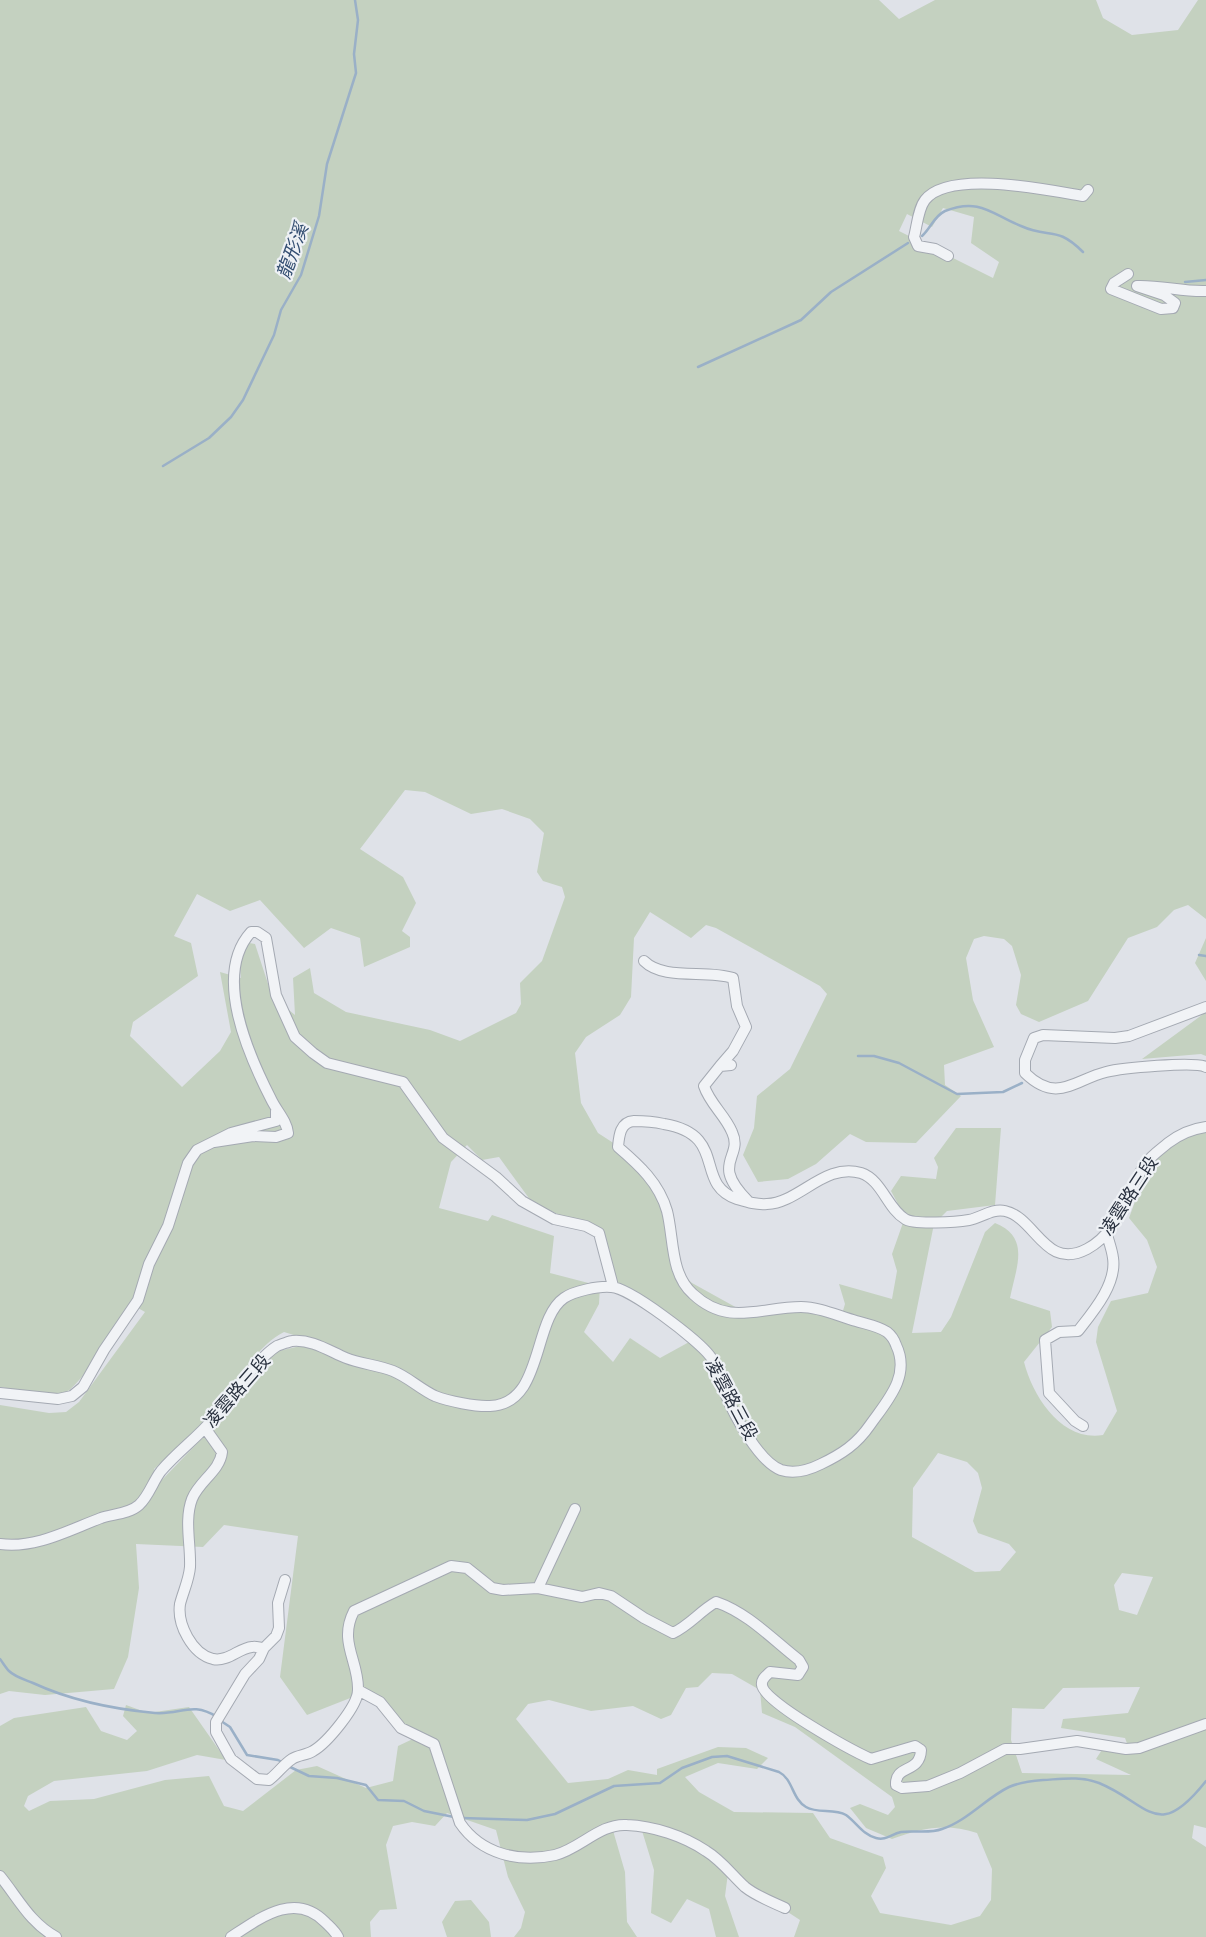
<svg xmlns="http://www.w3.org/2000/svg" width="1206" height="1937" viewBox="0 0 1206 1937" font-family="'PT Sans','Noto Sans TC',sans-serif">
<rect width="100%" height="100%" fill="#dfe2e8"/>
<path fill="#c4d1c0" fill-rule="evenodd" d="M0,0H879L899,19L935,0H1096L1103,18L1132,35L1178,30L1198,0H1206V919L1188,905L1174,910L1157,927L1128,938L1088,1001L1039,1022L1021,1014L1016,1005L1021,975L1012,946L1004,939L984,936L974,939L966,958L973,1000L994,1047L944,1065L945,1085L961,1096L916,1143L866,1142L850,1134L816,1164L788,1179L758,1182L743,1155L754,1128L757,1096L790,1069L827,994L820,986L716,928L706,925L691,938L650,912L634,938L631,997L620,1015L586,1037L575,1053L581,1103L598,1133L635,1157L672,1220L684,1276L692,1283L739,1309L842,1314L845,1304L839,1284L892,1299L897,1271L892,1254L905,1217L891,1191L901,1176L936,1179L938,1167L934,1158L956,1128H1001L995,1205L947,1211L934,1224L912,1333L941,1332L951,1317L985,1232L995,1223C1031,1237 1016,1268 1010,1298L1050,1311L1052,1327L1024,1362C1033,1397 1062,1442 1103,1435L1117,1411L1096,1342L1098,1327L1111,1301L1148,1293L1157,1267L1147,1240L1129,1218L1148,1166L1180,1138L1206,1130V1828L1194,1825L1192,1838L1206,1847V1937H794L800,1920L728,1873L725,1896L739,1937H716L709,1909L687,1899L671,1923L651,1913L654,1870L639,1821L612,1827L625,1872L627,1922L637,1937H514L521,1928L525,1912L508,1877L496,1830L447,1813L435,1826L412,1822L393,1826L386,1845L397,1909L380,1910L370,1922L371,1937H0V1726L14,1718L86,1707L101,1731L127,1740L137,1731L123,1716L126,1705L148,1713L189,1707L226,1760L197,1755L147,1771L54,1781L28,1796L24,1806L29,1811L50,1801L94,1799L165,1780L209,1776L224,1806L243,1811L296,1770L317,1766L366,1788L393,1781L398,1746L417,1737L363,1693L307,1715L280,1677L298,1536L224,1525L203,1547L136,1544L139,1588L128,1657L114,1689L45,1695L9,1691L0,1694V1405L49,1413L66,1412L79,1402L145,1312L131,1304C118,1323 83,1384 65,1393C52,1400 15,1389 0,1387ZM943,208L974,217L971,243L999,262L993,278L899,231L907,214L932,227ZM405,790L425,792L471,814L502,809L530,819L544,833L537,872L543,881L562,887L565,897L542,961L520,983L521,1004L516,1013L460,1041L430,1030L346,1012L314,993L310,968L293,978L295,1015L272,996L255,944L238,941L241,978L220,972L231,1032L220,1051L182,1087L130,1036L133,1022L198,976L191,943L174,936L197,894L230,911L260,900L304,948L331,928L360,938L364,967L410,947V937L402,931L416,903L403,877L360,849ZM467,1145L482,1160L499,1157L531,1201L600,1235L621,1292L691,1341L660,1358L630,1338L613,1362L584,1332L599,1304L600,1286L550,1273L554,1236L492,1215L488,1221L439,1208L451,1162ZM284,1332L297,1336L309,1344L270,1353L233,1406L160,1482L154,1469C175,1450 198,1432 217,1411C239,1384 252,1349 284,1332ZM938,1453L967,1462L978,1473L982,1488L973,1521L978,1533L1009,1544L1016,1552L1000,1571L975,1572L912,1537L913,1488ZM1122,1573L1153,1577L1137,1615L1119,1610L1114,1585ZM712,1673L732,1674L760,1690L762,1713L795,1727L892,1797L895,1807L888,1815L860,1804L850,1808L866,1828L892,1839C923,1828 945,1823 977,1833L992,1869L991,1900L980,1916L951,1925L880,1913L871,1896L886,1868L883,1857L830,1838L813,1813L734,1812L699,1792L685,1777L718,1763L757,1769L768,1758L746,1748L718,1747L657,1769V1775L628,1770L608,1779L568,1783L516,1719L528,1704L549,1700L591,1711L633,1706L661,1719L671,1715L686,1688L698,1687ZM1140,1687L1128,1713L1063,1719L1061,1728L1125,1738L1128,1746L1105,1745L1096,1759L1131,1775L1022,1773L1011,1740L1012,1708L1044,1709L1063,1688Z
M1206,938V981L1195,963Z
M1206,1012V1056L1201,1054L1142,1059Z
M471,1900L489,1922L491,1937H447L442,1922L455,1901Z"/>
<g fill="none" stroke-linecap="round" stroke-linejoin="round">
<path stroke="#9ab0c7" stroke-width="2.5" d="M922,236C931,228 934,216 945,211C980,197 993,215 1021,226C1050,239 1056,225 1083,252
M1185,282L1206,280
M698,367L801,320L831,292L908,243
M163,466L209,438L231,417L243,400L274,335L281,310L301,275L319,216L327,164L356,73L354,54L358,20L355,0
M1199,955L1206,956
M858,1056H874L899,1063L957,1094L1003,1092L1022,1083
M0,1659C3,1663 6,1668 9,1671C15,1677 26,1680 33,1683C72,1701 112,1709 155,1713C181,1715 192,1701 217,1717
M221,1721L230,1727L247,1755L278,1760L284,1763
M288,1766L309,1776L337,1778L366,1785L378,1800L404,1801L424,1811L454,1817
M462,1818L527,1820L555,1814L614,1786L660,1783L682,1768L712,1757L727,1756L779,1772C793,1779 792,1799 806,1807C818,1814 834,1808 846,1815C856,1822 863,1835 876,1838C886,1841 891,1834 901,1832C914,1830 929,1834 942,1829C967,1821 986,1798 1009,1787C1020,1782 1031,1781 1043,1780C1062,1779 1080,1776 1099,1783C1150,1804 1157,1843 1206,1781"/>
<defs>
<path id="minor" d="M948,256L935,249L918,246L914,237C917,226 918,209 925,200C949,169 1048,190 1083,196L1088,190
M1128,274L1114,283L1111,289L1161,309L1173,308L1175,303L1164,295L1137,286C1160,285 1183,292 1206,291
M644,961C664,981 706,969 733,978L737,1006L746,1027L733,1051L720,1066
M1206,1007L1129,1036L1115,1038L1043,1035L1034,1038L1025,1060V1073C1057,1104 1074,1080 1106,1072C1121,1068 1195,1061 1206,1067
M731,1065L720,1066L704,1086C710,1104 725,1115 732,1132C744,1158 709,1162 748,1201
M214,1142L253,1136L276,1137L288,1133C287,1121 276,1110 271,1099C249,1056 212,975 251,932H257L266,938L276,995L295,1037L313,1053L327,1063L403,1082L443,1138L496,1177L522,1201L554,1219L586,1226L599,1233L613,1286
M0,1393L58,1399L72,1396L83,1387L104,1350L138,1300L149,1264L168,1226L188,1163L197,1150L231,1133L276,1121V1111
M1083,1426L1075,1421L1049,1393L1045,1340L1059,1332L1078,1331C1093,1312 1117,1284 1113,1258C1112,1250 1109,1242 1107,1235
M205,1428L222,1452C220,1471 199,1481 192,1499C184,1520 191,1545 190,1567C189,1580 183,1592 180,1604C177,1624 192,1654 213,1659C228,1662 239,1648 252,1647C256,1646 260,1648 264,1648L259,1659L245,1674L216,1722V1732L231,1759L257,1779L269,1780C277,1774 283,1765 292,1759C298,1755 307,1755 313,1751C327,1743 358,1706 358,1690C359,1661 338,1642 354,1611L451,1566L467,1568L492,1588L503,1590L538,1588L582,1597L599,1593L611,1596L644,1618L673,1633C690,1625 700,1611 716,1602C748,1613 772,1639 799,1660L803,1667L798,1675L770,1672C766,1676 761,1679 762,1685C763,1702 853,1751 871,1759L915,1746L921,1750C920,1774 895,1764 896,1785L902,1788L928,1786L960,1773L1005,1749H1020L1077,1741L1126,1749L1139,1748L1206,1724
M0,1544C35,1549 69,1530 101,1518C113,1514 129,1514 139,1505C149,1496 153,1481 161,1471C177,1452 197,1438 213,1419C231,1399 256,1359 277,1346C279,1345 291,1341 292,1341C312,1339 329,1351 346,1358C361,1364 378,1365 393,1371C408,1377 420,1389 435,1396C448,1401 476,1407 490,1406C544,1404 532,1320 564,1298C574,1291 598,1286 611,1287C629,1287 698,1340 710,1356C719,1366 720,1380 725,1393C734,1415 759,1462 781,1470C794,1474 809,1470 821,1464C842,1454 857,1444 870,1425C887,1401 911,1376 896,1345C894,1339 892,1336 887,1332C878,1326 866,1324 856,1321C838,1316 820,1307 801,1307C761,1307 728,1327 693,1294C670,1274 674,1238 667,1211C659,1183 639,1165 618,1147C619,1136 620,1122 634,1121C644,1121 655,1122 664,1124C729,1135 693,1184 737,1199C747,1202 756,1205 767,1204C799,1203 825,1162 861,1173C882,1180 887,1208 905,1219C914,1225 957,1222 969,1220C981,1218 992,1208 1005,1211C1036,1218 1045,1271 1087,1249C1121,1231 1125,1192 1146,1163C1152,1155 1161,1149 1168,1143C1180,1134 1191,1129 1206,1127
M538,1588L575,1509
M264,1648L276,1636L279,1628L278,1603L285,1580
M358,1690L380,1702L401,1728L434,1744L460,1823C481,1854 519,1863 555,1855C580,1849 600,1823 627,1825C653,1826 684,1836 706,1851C721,1860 732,1875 745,1887C756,1896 772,1902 785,1908
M0,1876C18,1898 30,1923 56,1937
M231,1937C260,1918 295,1891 325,1922C330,1927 335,1931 338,1937"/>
</defs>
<use href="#minor" stroke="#a4a9b2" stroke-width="12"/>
<use href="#minor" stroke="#f1f3f6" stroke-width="10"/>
</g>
<g text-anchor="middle" stroke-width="4.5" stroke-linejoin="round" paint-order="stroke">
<g font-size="18" fill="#28303e" stroke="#eef1f5">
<text transform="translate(1129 1196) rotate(-57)" y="6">凌雲路三段</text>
<text transform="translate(237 1391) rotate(-49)" y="6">凌雲路三段</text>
<text transform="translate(731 1399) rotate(62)" y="6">凌雲路三段</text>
</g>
<g font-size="19" font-style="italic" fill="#334e71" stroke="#eef1f5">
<text transform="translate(292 251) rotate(-70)" y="7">龍形溪</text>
</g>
</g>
</svg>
